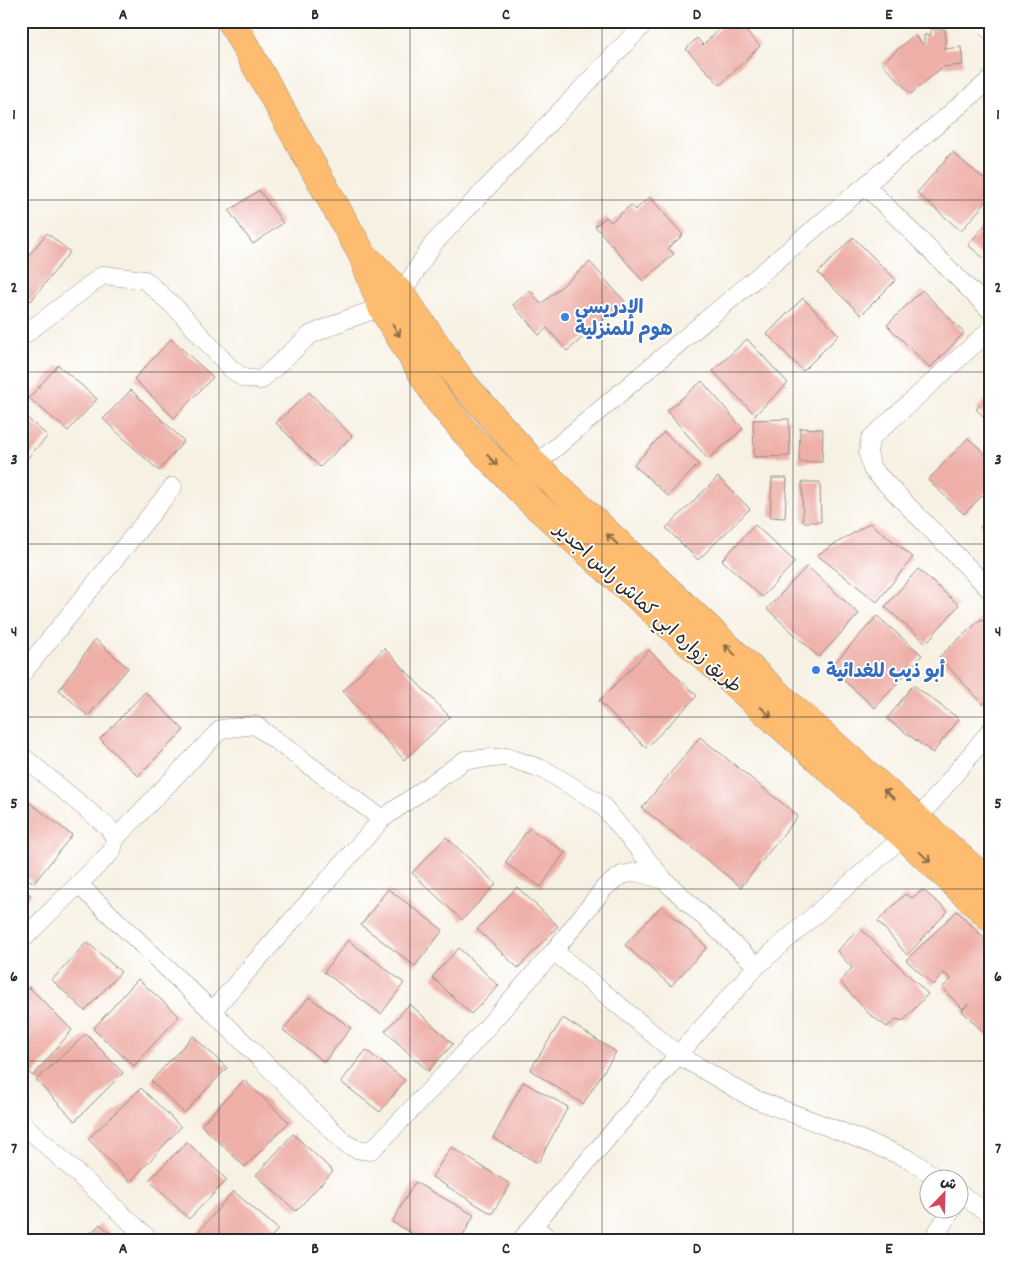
<svg xmlns="http://www.w3.org/2000/svg" width="1012" height="1261" viewBox="0 0 1012 1261" font-family="Dekko,'Playpen Sans Arabic',sans-serif">
<rect width="100%" height="100%" fill="#fff"/>
<filter id="ink" filterUnits="userSpaceOnUse"><feTurbulence type="fractalNoise" baseFrequency=".02" numOctaves="2"/><feDisplacementMap in="SourceGraphic" scale="10" xChannelSelector="R" yChannelSelector="G"/><feConvolveMatrix kernelMatrix="1 2 1 2 8 2 1 2 1" color-interpolation-filters="sRGB"/></filter>
<filter id="wash" filterUnits="userSpaceOnUse"><feTurbulence type="fractalNoise" baseFrequency=".0096" numOctaves="4" result="noise"/><feDisplacementMap in="SourceGraphic" scale="20" xChannelSelector="R" yChannelSelector="G"/><feGaussianBlur stdDeviation="1.12" result="paint"/><feColorMatrix in="noise" values="0 0 0 0 0 0 0 0 0 0 0 0 0 0 0 0 0 1.4 0 .05"/><feComposite in="paint" operator="in"/></filter>
<g filter="url(#wash)">
<rect width="100%" height="100%" fill="#f7f1e3"/>
<g id="blocks">
<path fill="#eeafa8" d="M728,21H736L760,46L720,85L686,49L697,38L703,45Z
M931,29H945V49L961,47L963,65L942,67L911,94L882,63L914,35L924,45V35H931Z
M952,152L991,185V196L961,231L917,193Z
M259,190L283,223L253,244L229,211Z
M650,197L683,235L668,248L674,254L643,281L595,226L606,217L611,222L631,205L635,210Z
M991,218V264L968,245Z
M47,233L70,252L31,301L21,293V265Z
M853,237L896,280L861,315L818,273Z
M590,262L625,302L567,351L547,328L539,335L513,305L530,290L541,304Z
M922,290L964,333L930,368L887,325Z
M803,298L839,335L803,371L767,334Z
M171,339L213,377L174,418L134,379Z
M747,339L788,383L755,415L713,371Z
M58,365L97,399L68,431L29,398Z
M702,381L743,429L708,459L667,411Z
M131,390L184,441L159,471L103,419Z
M309,392L352,436L320,467L276,423Z
M991,395V424L976,409Z
M21,413L48,436L21,465Z
M789,419L790,456L754,457L753,420Z
M800,428L823,429L822,462H799Z
M664,432L699,464L668,496L634,465Z
M968,438L991,459V487L964,514L928,480Z
M718,477L750,509L698,560L666,528Z
M772,478H787L785,518L770,517Z
M802,482H820L821,522H803Z
M991,516V538L980,527Z
M870,523L913,557L877,602L817,555Z
M755,525L795,562L762,597L722,560Z
M807,566L859,614L819,657L767,609Z
M918,569L959,605L926,643L885,607Z
M877,616L922,655L875,708L830,668Z
M981,619L991,629V697L983,704L939,657Z
M95,639L128,668L88,716L59,690Z
M384,648L450,717L404,760L343,691Z
M649,650L697,696L646,748L599,701Z
M913,685L959,719L933,753L887,719Z
M145,692L184,730L138,776L100,739Z
M700,737L798,816L741,887L642,808Z
M21,796L72,835L34,883L21,874Z
M529,828L565,852L541,887L505,863Z
M446,837L496,884L462,920L412,873Z
M21,887L31,895L21,904Z
M517,887L558,926L518,968L477,929Z
M388,889L443,930L415,966L361,925Z
M923,890L948,911L907,955L878,921L905,894L912,898Z
M661,906L707,947L671,986L625,945Z
M957,911L991,945V1034L988,1037L962,1011L968,1004L963,1009L942,988L951,979L944,973L933,985L906,960Z
M860,928L928,994L903,1021L897,1019L887,1027L868,1013L840,982L852,968L837,951Z
M348,940L404,983L381,1014L324,972Z
M87,942L121,972L85,1011L52,980Z
M459,948L499,986L471,1014L432,977Z
M138,979L179,1016L134,1066L93,1029Z
M29,987L72,1030L33,1076L21,1066V996Z
M309,997L351,1028L324,1062L283,1030Z
M410,1004L453,1044L428,1071L385,1031Z
M563,1018L616,1052L583,1104L530,1070Z
M86,1034L123,1073L75,1121L36,1080Z
M193,1036L227,1068L184,1113L151,1081Z
M366,1050L405,1080L380,1112L341,1082Z
M244,1080L289,1122L245,1167L201,1125Z
M523,1082L568,1107L538,1163L493,1138Z
M141,1088L181,1127L130,1182L88,1139Z
M293,1134L333,1171L296,1211L256,1175Z
M187,1142L227,1180L189,1219L149,1180Z
M451,1147L510,1184L492,1214L432,1177Z
M415,1182L474,1215L461,1240H424L392,1222Z
M233,1191L278,1229L269,1240H199L195,1236Z
M100,1224L118,1240H84Z"/>
</g>
</g>
<g filter="url(#ink)">
<use href="#blocks" fill-opacity="0" stroke="#918e87" stroke-width="1"/>
<g fill="none" stroke-linecap="round" stroke-linejoin="round">
<defs>
<path id="street" d="M980,21L991,31
M866,186L991,311
M991,329L870,439L868,453L872,469L991,591
M21,337L103,275L145,280L177,309L231,369L244,378L261,380L310,335L345,320L382,307L401,294L433,244L642,26
M535,465L991,79
M21,675L173,487
M21,755L109,828L115,839L112,851L21,941
M115,839L221,729L255,725L382,819
M78,884L212,1011L346,1144L356,1149L370,1151L380,1142L452,1067L554,951L678,1055L752,1098L847,1134L909,1159L937,1178
M554,951L605,887L622,875L637,872L664,880L757,966
M212,1011L382,819L465,760L507,757L545,770L601,804L664,880
M21,1122L150,1240
M960,1194L991,1215
M534,1226L550,1240
M521,1240L678,1055L757,966L904,836L991,730
M932,1240L953,1208"/>
<path id="primary" d="M231,21L362,254L382,307L439,401L465,432L529,499L904,836L991,918
M370,262L401,294L463,384L535,465L788,704L991,885"/>
</defs>
<use href="#street" stroke="#918e87" stroke-width="19"/>
<use href="#primary" stroke="#918e87" stroke-width="29"/>
<use href="#street" stroke="#fff" stroke-width="18"/>
<use href="#primary" stroke="#fdbc6f" stroke-width="28"/>
</g>
<defs><path id="oneway-shaft" d="M-6 0H5M1.5-3L5.5 0L1.5 3" fill="none" stroke-width="1.6" stroke-linecap="round" stroke-linejoin="round" transform="scale(1.25)"/></defs>
<g stroke="#8a6c4a">
<use href="#oneway-shaft" transform="translate(396 330) rotate(59)"/>
<use href="#oneway-shaft" transform="translate(492 460) rotate(47)"/>
<use href="#oneway-shaft" transform="translate(612 539) rotate(-136)"/>
<use href="#oneway-shaft" transform="translate(730 650) rotate(-137)"/>
<use href="#oneway-shaft" transform="translate(766 712) rotate(42)"/>
<use href="#oneway-shaft" transform="translate(889 794) rotate(-139)"/>
<use href="#oneway-shaft" transform="translate(925 857) rotate(43)"/>
</g>
</g>
<path fill="none" stroke="#2b2b2b" stroke-width="1" stroke-opacity="0.55" d="M219,21V1240M410,21V1240M602,21V1240M793,21V1240M21,200H991M21,372H991M21,544H991M21,717H991M21,889H991M21,1061H991"/>
<g fill="#3f7fe0" stroke="#fff" stroke-width="2">
<circle cx="565" cy="317" r="5"/>
<circle cx="816" cy="670" r="5"/>
</g>
<g text-anchor="middle" stroke-width="4" stroke-linejoin="round" paint-order="stroke">
<g font-size="19" font-weight="bold" fill="#366cbe" stroke="#fff" text-anchor="start">
<text x="575" y="313">الإدريسي<tspan x="575" dy="22">هوم للمنزلية</tspan></text>
<text x="826" y="677">أبو ذيب للغدائية</text>
</g>
<g font-size="19" fill="#2b2b2b" stroke="#fff">
<text transform="translate(649 607) rotate(42)" y="7">طريق زواره ابي كماش راس اجدير</text>
</g>
</g>
<rect width="1012" height="1261" fill="none" stroke="#fff" stroke-width="55"/>
<g transform="translate(944 1194) rotate(23)"><circle r="24" fill="#ffffff" stroke="#aaaaaa"/>
<path d="M0-4L9 19L0 12L-9 19Z" fill="#d1495b"/>
<text y="-8" font-size="14" font-weight="bold" text-anchor="middle" fill="#2b2b2b">ش</text>
</g>
<rect x="28" y="28" width="956" height="1206" fill="none" stroke="#2b2b2b" stroke-width="2"/>
<g font-size="16" text-anchor="middle" font-weight="bold" fill="#2b2b2b">
<text x="123" y="19">A</text>
<text x="315" y="19">B</text>
<text x="506" y="19">C</text>
<text x="697" y="19">D</text>
<text x="889" y="19">E</text>
<text x="14" y="119">1</text>
<text x="998" y="119">1</text>
<text x="14" y="292">2</text>
<text x="998" y="292">2</text>
<text x="14" y="464">3</text>
<text x="998" y="464">3</text>
<text x="14" y="636">4</text>
<text x="998" y="636">4</text>
<text x="14" y="808">5</text>
<text x="998" y="808">5</text>
<text x="14" y="981">6</text>
<text x="998" y="981">6</text>
<text x="14" y="1153">7</text>
<text x="998" y="1153">7</text>
<text x="123" y="1253">A</text>
<text x="315" y="1253">B</text>
<text x="506" y="1253">C</text>
<text x="697" y="1253">D</text>
<text x="889" y="1253">E</text>
</g>
</svg>
